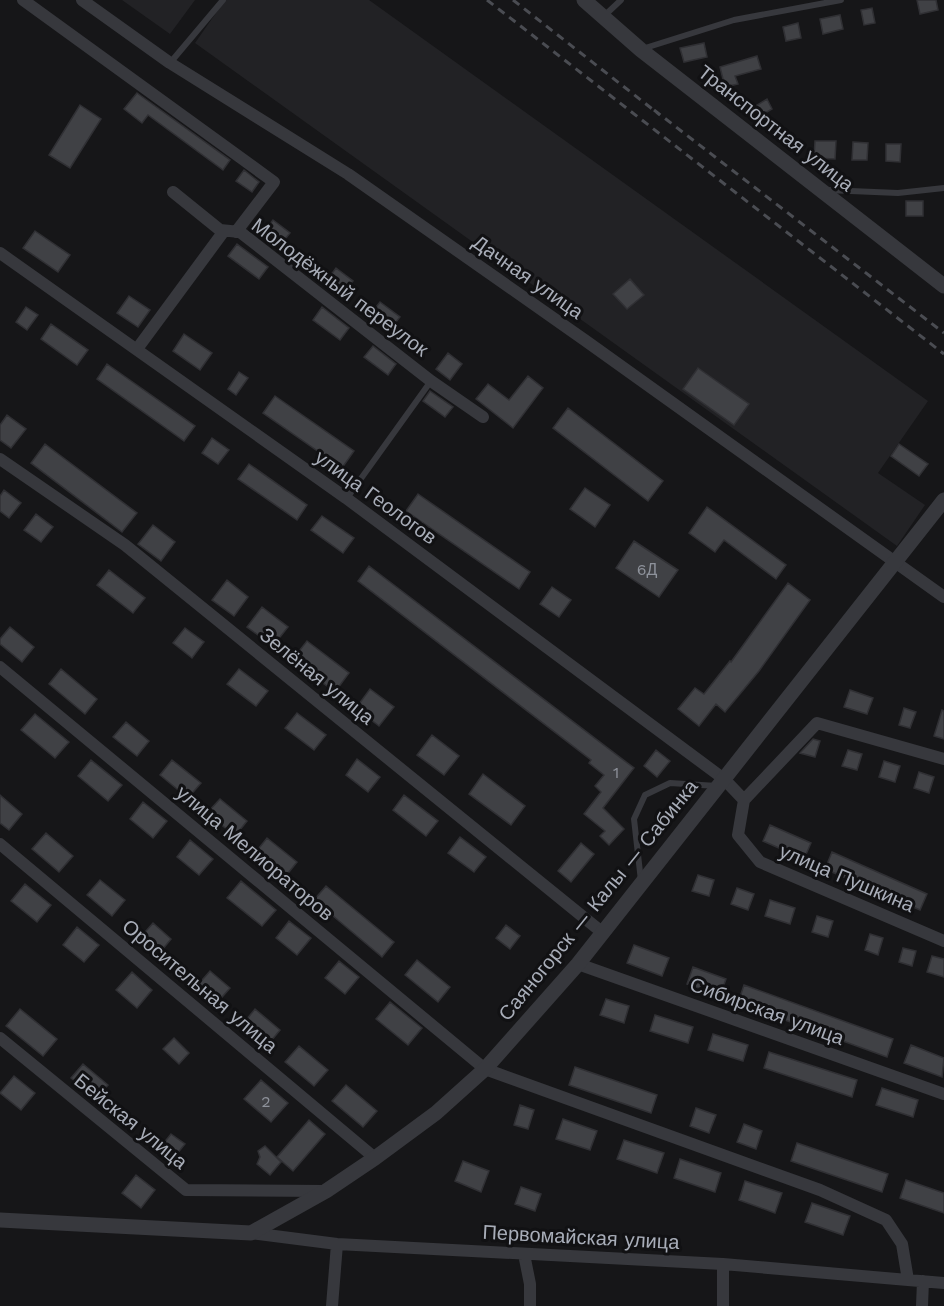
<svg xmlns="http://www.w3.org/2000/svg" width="944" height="1306" viewBox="0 0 944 1306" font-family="'Work Sans',sans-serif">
<rect width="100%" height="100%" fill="#161618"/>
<path fill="#222225" d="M122,0H195L170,34Z
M225,0H369L928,401L878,473L925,505L897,546L195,43Z"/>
<path fill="#404145" stroke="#303034" stroke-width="1.5" d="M917,0H936L938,10L920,14Z
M872,8L875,23L864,25L861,10Z
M840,15L843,29L823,34L820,19Z
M798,23L801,38L786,41L783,27Z
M704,43L707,57L684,62L680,48Z
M757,56L761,69L735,76L738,84L725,87L720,67Z
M137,93L230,160L223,170L148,115L142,123L124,109Z
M767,99L772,109L760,116L754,107Z
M80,105L101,119L70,168L49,155Z
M815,141H836L835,159L814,158Z
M853,142L868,143L867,160H852Z
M886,144H901L900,162L886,161Z
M244,170L259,182L252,192L236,181Z
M906,201H923V216H906Z
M273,220L290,233L278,248L261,235Z
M35,231L70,255L58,272L23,248Z
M237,244L268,267L259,279L228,256Z
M336,268L353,281L341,297L324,284Z
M630,279L644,295L627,309L613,294Z
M129,296L150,310L138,327L117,313Z
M380,302L400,317L388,332L368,317Z
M26,307L38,315L27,330L16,322Z
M322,307L349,328L340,340L313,320Z
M51,324L88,350L77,365L41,339Z
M184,334L212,353L200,370L173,351Z
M373,346L396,364L388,375L364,357Z
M448,353L462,364L450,380L436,369Z
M107,364L195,426L184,441L97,379Z
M698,368L749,404L734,425L683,389Z
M239,372L248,378L236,395L228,389Z
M528,376L543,388L513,428L476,399L488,384L509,400Z
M430,391L453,407L445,417L423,401Z
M275,396L354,451L342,468L263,413Z
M568,408L663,481L648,501L553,428Z
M7,415L26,429L11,448L0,440V425Z
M212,438L229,450L218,464L202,453Z
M45,444L137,513L122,532L31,463Z
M899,444L928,464L919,476L891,456Z
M249,464L307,505L297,520L238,479Z
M585,488L610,505L595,527L570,509Z
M4,490L21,503L9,518L0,511V496Z
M418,494L530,572L519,589L406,511Z
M707,507L786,565L776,579L724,540L715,552L689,533Z
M36,514L53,527L41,542L24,530Z
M322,516L354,538L343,553L311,530Z
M153,525L175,542L161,561L138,544Z
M634,541L678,570L659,597L616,568Z
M369,566L634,768L603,808L624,829L609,845L600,836L605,831L584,814L601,792L595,786L604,775L589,763L591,760L358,581Z
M109,570L145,598L133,613L97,585Z
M227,580L248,597L234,616L212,600Z
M788,583L810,600L759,671L725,712L716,704L699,726L678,709L695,688L704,694L730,661L731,662Z
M552,587L571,600L559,617L540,604Z
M262,607L288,627L273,646L247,627Z
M10,627L34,647L22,662L0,644V639Z
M185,628L204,642L192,658L173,643Z
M307,641L349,673L335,692L292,660Z
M61,669L97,699L85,714L49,684Z
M239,669L268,691L256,706L227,684Z
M370,689L394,707L379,726L356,708Z
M850,690L873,698L867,714L844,707Z
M904,708L916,712L910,728L899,725Z
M942,710L944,711V739L934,736Z
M297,713L326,735L314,750L285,728Z
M35,714L69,742L55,758L21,730Z
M126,722L149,741L137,756L113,737Z
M432,735L459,756L444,775L417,755Z
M813,739L820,741L815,757L800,753Z
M656,750L670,761L657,777L644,766Z
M848,750L862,754L857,770L842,766Z
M357,759L380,777L368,792L346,775Z
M91,760L122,785L108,801L78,776Z
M172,760L201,783L188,798L160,775Z
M884,761L900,766L895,782L879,777Z
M919,772L934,777L929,793L914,788Z
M483,774L525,806L511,825L469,794Z
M0,795L22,814L9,830L0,823Z
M404,795L438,821L426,836L393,810Z
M220,799L247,821L235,836L207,813Z
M143,802L167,821L153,838L130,819Z
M770,825L811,843L804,859L763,841Z
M46,833L73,856L59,872L32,849Z
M460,837L486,857L474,872L448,853Z
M267,838L297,862L285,877L255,853Z
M190,840L213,859L199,875L177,857Z
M581,843L594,854L571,882L558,871Z
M832,852L927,894L920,910L825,869Z
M698,875L714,880L709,896L692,891Z
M100,880L125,900L112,916L87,895Z
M241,881L276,910L262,926L227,898Z
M25,884L51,905L37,922L11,901Z
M326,886L394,942L382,957L314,900Z
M737,888L754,894L748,910L731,904Z
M770,900L795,908L790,924L765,916Z
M817,916L833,921L828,937L812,932Z
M289,921L311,938L297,955L276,938Z
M153,923L171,939L158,955L139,939Z
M506,925L520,936L510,949L496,938Z
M77,927L99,945L84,962L63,945Z
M870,934L883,938L878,955L865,950Z
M634,945L669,958L662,976L627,963Z
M903,948L916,951L912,966L899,962Z
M932,956L944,959V977L927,972Z
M417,960L450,987L438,1002L405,975Z
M339,961L359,977L345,994L325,978Z
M693,967L726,979L720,996L687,984Z
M210,971L230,988L216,1004L196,987Z
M132,972L152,990L137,1008L116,990Z
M744,985L893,1039L887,1057L738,1003Z
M606,999L629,1006L624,1023L600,1015Z
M390,1002L422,1028L408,1045L376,1019Z
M20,1009L57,1039L43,1056L6,1026Z
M255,1009L280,1030L267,1046L242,1025Z
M655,1015L693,1027L688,1043L650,1031Z
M713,1034L748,1045L743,1061L708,1050Z
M174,1038L189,1053L179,1064L163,1049Z
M911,1045L944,1058L942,1077L904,1063Z
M299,1046L328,1070L314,1086L285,1062Z
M769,1052L857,1080L852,1097L764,1068Z
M83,1064L108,1085L96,1099L71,1078Z
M575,1067L657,1095L651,1113L569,1085Z
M14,1076L35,1093L21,1110L0,1093Z
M261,1080L288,1103L271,1122L244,1099Z
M346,1085L377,1111L363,1127L332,1101Z
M882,1088L918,1100L913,1117L876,1105Z
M520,1105L534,1110L528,1129L514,1125Z
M696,1108L716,1115L709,1133L690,1126Z
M563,1119L597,1131L590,1150L556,1139Z
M309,1120L325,1134L293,1171L277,1157Z
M744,1124L762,1131L756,1149L737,1142Z
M171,1134L185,1144L172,1160L159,1149Z
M624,1140L664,1153L657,1173L617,1159Z
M797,1143L888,1174L882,1192L791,1161Z
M265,1146L281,1162L270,1175L257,1164L260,1157L258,1151Z
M680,1159L721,1173L715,1192L674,1178Z
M463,1161L489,1171L481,1192L455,1181Z
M136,1175L155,1190L141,1208L122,1193Z
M906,1180L944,1193V1213L900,1198Z
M745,1181L782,1193L775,1213L739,1200Z
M521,1187L541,1194L535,1211L515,1204Z
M812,1203L850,1216L843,1235L805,1222Z"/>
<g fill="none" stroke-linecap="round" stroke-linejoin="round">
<path stroke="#37383d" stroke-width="6" d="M604,16L621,0
M642,49L734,20L841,0
M170,63L223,0
M827,190L898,193L944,188
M347,498L431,381
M641,881L634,819L645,795L670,783L717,786"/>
<path stroke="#37383d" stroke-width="12" d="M23,0L274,182L236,232
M82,0L170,63L348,174L586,341L944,597
M173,192L220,230L240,232L431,381L483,417
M0,253L346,498L724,779L744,800L738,835L760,862L944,941
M137,349L224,231
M0,459L125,545L603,933
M0,667L485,1069L820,1190L886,1220L902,1244L908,1280L944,1283
M744,800L817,723L944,759
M0,844L375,1158
M578,964L944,1094
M0,1038L186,1190L326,1191
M251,1233L337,1244L723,1264L908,1280
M524,1254L530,1284V1306
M332,1306L337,1244
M723,1306V1264
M922,1306L923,1281"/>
<path stroke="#37383d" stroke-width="15" d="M584,0L641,50L944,286
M0,1220L251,1233L326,1191L375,1158L436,1113L485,1069L578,964L944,500"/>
<path stroke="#4a4c52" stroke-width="3" stroke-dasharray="8 6" stroke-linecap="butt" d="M487,0L944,354
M513,0L660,115
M654,110L944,333"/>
</g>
<g text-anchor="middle" stroke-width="6" stroke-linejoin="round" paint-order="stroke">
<g font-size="16" fill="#8e929b">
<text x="647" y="575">6Д</text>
<text x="616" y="778">1</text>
<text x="266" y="1107">2</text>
</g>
<g font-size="20" fill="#a8adb8" stroke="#111113">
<text transform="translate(776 128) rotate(38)" y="7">Транспортная улица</text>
<text transform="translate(528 277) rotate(35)" y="7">Дачная улица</text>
<text transform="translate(340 287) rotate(37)" y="7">Молодёжный переулок</text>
<text transform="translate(376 497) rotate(36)" y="7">улица Геологов</text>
<text transform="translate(317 676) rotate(39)" y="7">Зелёная улица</text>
<text transform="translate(255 853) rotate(40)" y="7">улица Мелиораторов</text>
<text transform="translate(847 878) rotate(23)" y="7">улица Пушкина</text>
<text transform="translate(598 900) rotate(-51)" y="7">Саяногорск — Калы — Сабинка</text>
<text transform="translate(200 986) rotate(40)" y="7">Оросительная улица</text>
<text transform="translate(767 1011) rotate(20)" y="7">Сибирская улица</text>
<text transform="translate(131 1121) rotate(39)" y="7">Бейская улица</text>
<text transform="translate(581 1237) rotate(3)" y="7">Первомайская улица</text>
</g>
</g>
</svg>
